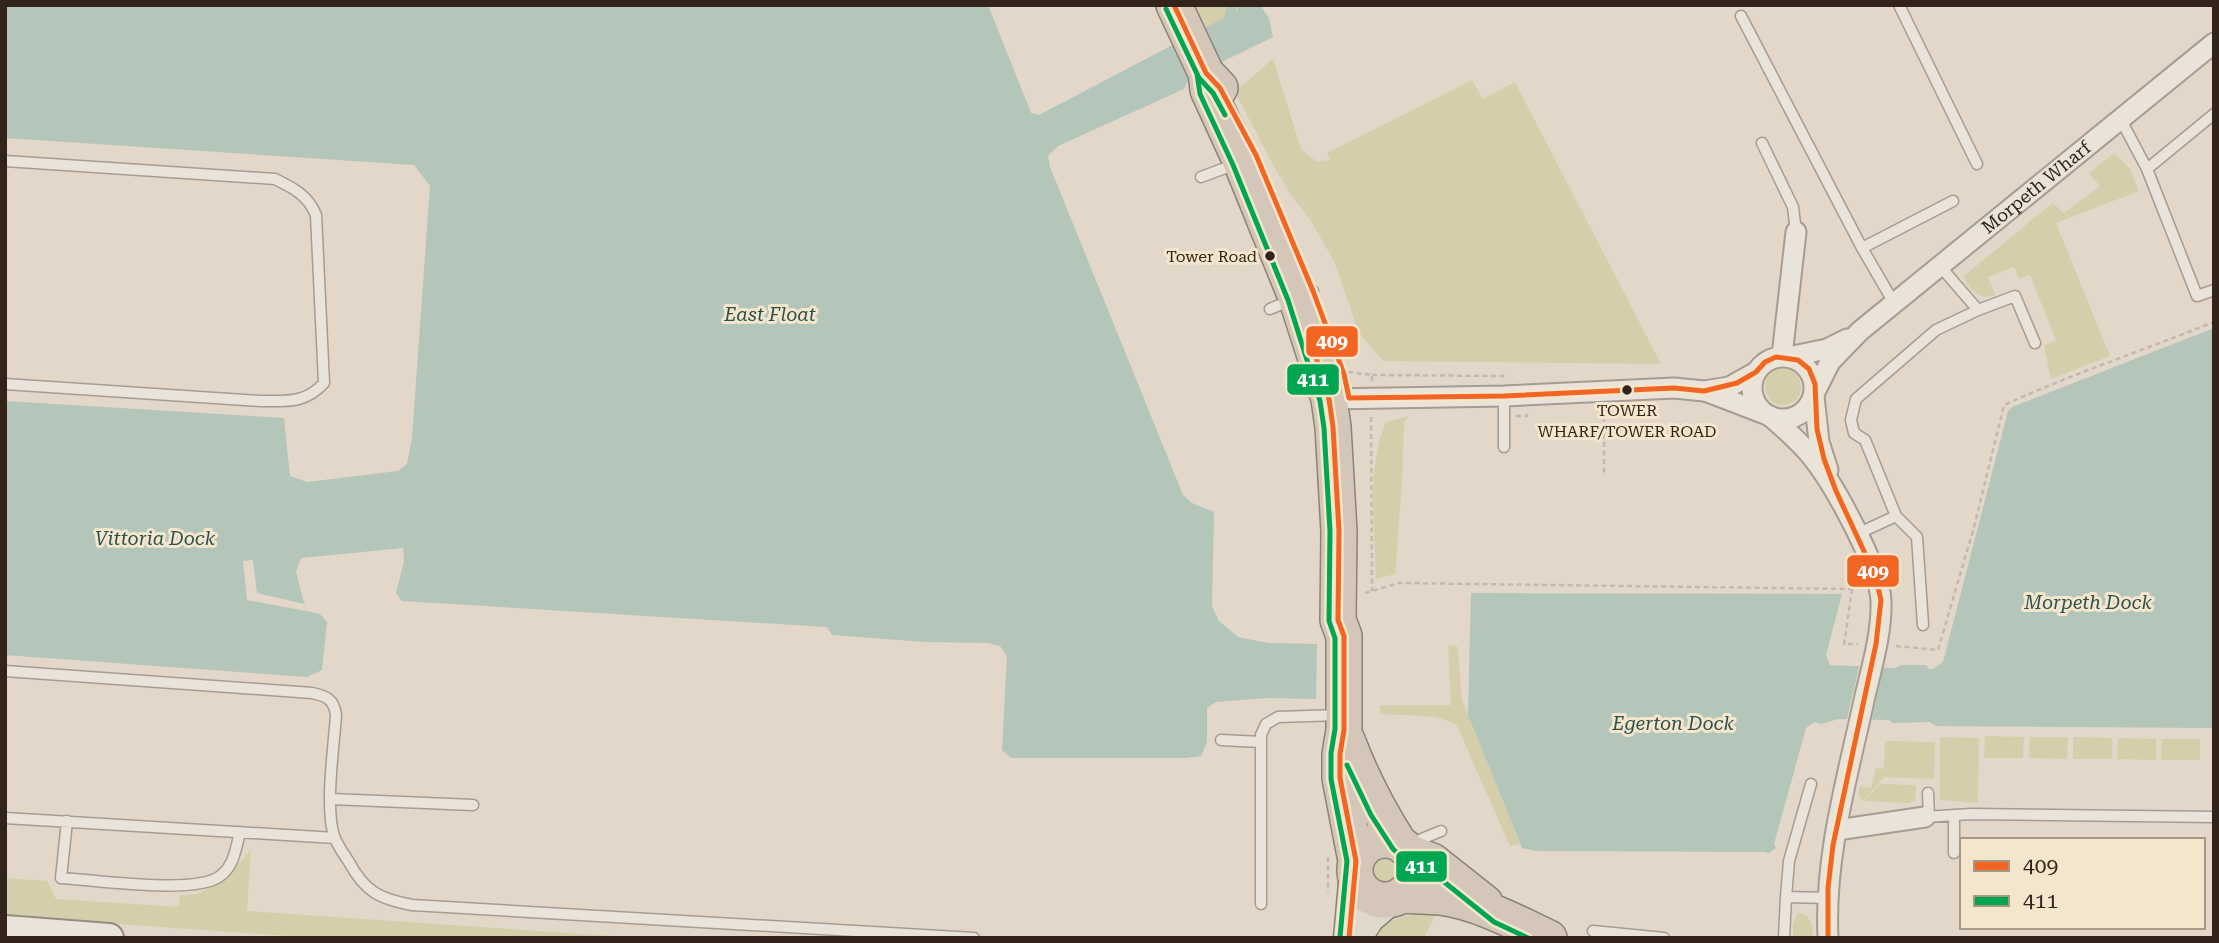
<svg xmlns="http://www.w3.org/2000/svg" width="2219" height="943" viewBox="0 0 2219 943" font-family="'Roboto Serif',serif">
<rect width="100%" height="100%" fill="#e2d7c8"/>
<path fill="#d4cfaa" d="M1190,5H1227L1224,18L1204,29Z
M1273,59L1301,149L1317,162L1330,160L1327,153L1472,80L1483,99L1515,82L1661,364L1383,361L1359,333L1334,261L1309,218L1292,197L1271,161L1235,92Z
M2114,153L2130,169L2139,191L2056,223L2110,356L2051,379L2044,346L2056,340L2030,275L2019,279L2014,267L1988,277L1995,295C1981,301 1968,290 1964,276L2049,206L2053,203L2064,213L2100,186L2089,173Z
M1765 387a18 18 0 1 1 36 0a18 18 0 1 1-36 0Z
M1408,416L1404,423L1402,483L1395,574L1376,579C1375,529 1366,469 1386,422Z
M1448,645L1458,647L1462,700L1520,844L1510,846L1457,726C1442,713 1401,716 1380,714V705H1451Z
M1985,736L2024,737L2023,758H1984Z
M1940,737L1979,738L1978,803L1940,800Z
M2030,737H2068L2067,759L2029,758Z
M2073,737L2112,738V759H2073Z
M2118,738L2156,739V760L2117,759Z
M2162,739H2200V760H2161Z
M1885,741L1935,742L1934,779L1884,777L1863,801L1858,795L1860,786L1871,788L1876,768L1884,769Z
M1880,784L1916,785L1915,800L1909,803L1864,801Z
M251,850L247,911L640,938H317L5,916V878L47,881L56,899L179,907L180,895L198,894L228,876Z
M1370 869a15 15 0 1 1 30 0a15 15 0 1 1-30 0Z
M1437,911L1424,938H1371C1379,917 1417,915 1437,911Z
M1797,913C1812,914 1812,926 1813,938H1793V925Z"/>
<path fill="#b4c5b9" d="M5,5H988L1031,113L1039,115L1224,18L1227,5H1237L1236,13L1239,5H1260L1269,18L1273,37L1189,78L1184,89L1058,146L1048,156L1050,167L1183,495L1192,503L1214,512L1212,606L1219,621L1238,637L1268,643L1317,644L1316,699L1266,698L1216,702L1207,708V742L1201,756L1184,758H1011L1002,750L1007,656L1000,646L987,643L925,642L832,635L827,627L402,601L396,593L404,561L403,548L301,558L296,571L306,611L320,614L327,622L322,670L307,677L5,655V401L284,418L290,476L307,482L398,471L407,464L412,438L430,186L414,165L5,138Z
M2214,328V728L1936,726L1930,722L1893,723L1889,720L1838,719L1821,724L1814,722L1806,728L1774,844L1776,848L1768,854L1766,852L1536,851L1522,848L1468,715L1471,593L1842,594L1826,655L1830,665L1895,668L1901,665H1926L1929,669H1933L1943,662L2008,411L2012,407Z"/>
<path fill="#e2d7c8" d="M253,560L257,593L304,604L306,611L247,600L243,561Z
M1859,667L1883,668L1871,724L1846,723Z"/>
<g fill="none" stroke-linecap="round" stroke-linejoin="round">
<defs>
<path id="lane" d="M1899,5L1977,164
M1741,16L1862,248L1894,303
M2121,120L2147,169L2197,296L2214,290
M1762,143L1793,207L1796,232
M5,161L275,179C293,188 308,195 316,215L324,383C305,404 286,401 260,401L5,384
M2147,169L2214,114
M1201,177L1236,164
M1862,248L1953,201
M1270,309L1313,291
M1978,310L2015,296L2035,343
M1504,396V447
M1896,516L1917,537L1923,625
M1857,534L1896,516L1865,440L1854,433L1851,420L1856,399L1936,330L1978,310L1940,266
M5,671L312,693C326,696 334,699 336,715C334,747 324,810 335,839C339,847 344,855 349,862C365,892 380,899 412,905L974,938
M1221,740L1261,742
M1928,793L1929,817
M331,799L473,805
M1954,815V853
M1925,817L1971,814L2214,817
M5,818L335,838
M67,821L61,878C95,880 196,895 220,876C234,866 236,848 240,832
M1412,843L1441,831
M1786,897L1789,861L1811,784
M1261,904V735L1266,724L1278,717L1340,715
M1593,931L1664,938
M1784,938L1786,897L1828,898"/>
<g id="street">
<path d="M1782,356L1796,232"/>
<circle cx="1783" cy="388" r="31"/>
<path d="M1788,357L1827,349L1847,339"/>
<path d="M1705,391L1765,414"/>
<path id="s1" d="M1815,392L1830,362L1860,331L2214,43"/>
<path d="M1814,396L1819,442L1828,470"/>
<path d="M1329,399L1504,396L1674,388L1704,391L1729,387L1756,372"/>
<path d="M1770,416C1785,429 1800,442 1812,457C1834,484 1880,568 1881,601C1882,632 1872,666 1865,696C1848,775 1824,856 1828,938"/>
<path d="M1837,830L1925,817"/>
</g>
<path id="secondary" d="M5,930L109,938"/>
<path id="primary" d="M1349,938L1355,872
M1356,938L1369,918L1391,899"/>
<path id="highway" d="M1174,5L1206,73L1220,88
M1206,73L1208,90L1241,162L1296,297L1329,399L1333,427L1339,531L1338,620L1344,636V730L1340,754V778L1356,861
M1347,740C1361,777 1378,810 1399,843
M1355 870a30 30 0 1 1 60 0a30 30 0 1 1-60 0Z
M1410,853L1432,861L1485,903
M1401,895C1414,896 1427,896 1440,897C1478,902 1515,922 1549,938"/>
</defs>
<use href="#lane" stroke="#a69c92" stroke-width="13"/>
<use href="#street" stroke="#a69c92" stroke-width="23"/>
<use href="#secondary" stroke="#968c82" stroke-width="32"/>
<use href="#primary" stroke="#8b8279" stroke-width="33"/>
<use href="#highway" stroke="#8b8279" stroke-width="38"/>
<path stroke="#c2bab1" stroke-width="2.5" stroke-dasharray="5 3.5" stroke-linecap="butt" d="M1348,372L1372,375V382
M1372,375L1505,376
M1604,408V474
M1516,416H1527V413
M1371,417L1372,591
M1852,589L1844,644H1858
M1365,593L1399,583L1852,589L1858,582
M1896,646L1938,650L1974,527L2004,405C2072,374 2144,350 2214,322
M1328,857V892"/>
<use href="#lane" stroke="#e9e3da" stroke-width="10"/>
<use href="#street" stroke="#e9e3da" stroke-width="19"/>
<use href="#secondary" stroke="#e9e3da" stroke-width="28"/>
<use href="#primary" stroke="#e0d8cb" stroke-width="30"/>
<use href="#highway" stroke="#d4c7b9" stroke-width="35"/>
<defs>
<path id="bus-1" d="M1174,5L1206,73L1220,88L1256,155L1313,291L1344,374L1349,398L1504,396L1674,388L1704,391L1737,383L1756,372L1765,362L1776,357L1798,360L1809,369L1815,384L1817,429L1824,459L1836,491L1875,575L1881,600L1876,644L1833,845L1828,888V938
M1314,351L1329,399L1333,427L1339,531L1338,620L1344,636V730L1340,754V778L1356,861L1349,938"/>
<path id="bus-2" d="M1166,9L1199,78L1213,93L1225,115
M1197,74L1200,94L1233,165L1288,300L1320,401L1324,428L1330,531L1329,621L1335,638V729L1331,753V779L1347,861L1340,937
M1347,765L1371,815L1393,849L1405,860L1428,869L1494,922L1528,938"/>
</defs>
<use href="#bus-1" stroke="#f4e5cd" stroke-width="10"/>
<use href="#bus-2" stroke="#f4e5cd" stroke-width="10"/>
<use href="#bus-1" stroke="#f26522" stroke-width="5"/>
<use href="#bus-2" stroke="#00a651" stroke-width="5"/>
</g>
<g fill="#33241b" stroke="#f4e5cd" stroke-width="2.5">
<circle cx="1270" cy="256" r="6"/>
<circle cx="1627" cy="390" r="6"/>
</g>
<g text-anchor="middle" stroke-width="6" stroke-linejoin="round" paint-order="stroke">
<g font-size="16" fill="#33241b" stroke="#f4e5cd" text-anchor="end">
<text x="1257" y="262">Tower Road</text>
<text x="1627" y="416" text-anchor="middle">TOWER<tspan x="1627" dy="21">WHARF/TOWER ROAD</tspan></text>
</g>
<g font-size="18" fill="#33241b" stroke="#f4e5cd">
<text dy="6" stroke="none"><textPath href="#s1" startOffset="304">Morpeth Wharf</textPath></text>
</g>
<g font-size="19" font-style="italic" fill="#2b524c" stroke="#f4e5cd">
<text x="770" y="321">East Float</text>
<text x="155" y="545">Vittoria Dock</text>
<text x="2088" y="609">Morpeth Dock</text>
<text x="1673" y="730">Egerton Dock</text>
</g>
</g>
<g stroke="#f4e5cd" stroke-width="2.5">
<rect x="1305" y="325" width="54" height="33" rx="7" fill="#f26522"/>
<rect x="1286" y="363" width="54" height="33" rx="7" fill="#00a651"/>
<rect x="1846" y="554" width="54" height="34" rx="7" fill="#f26522"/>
<rect x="1395" y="850" width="53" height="33" rx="7" fill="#00a651"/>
</g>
<g font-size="19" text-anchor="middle" font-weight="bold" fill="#fff">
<text x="1332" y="348">409</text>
<text x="1313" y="386">411</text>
<text x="1873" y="578">409</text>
<text x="1421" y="873">411</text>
</g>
<rect width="2219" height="943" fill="none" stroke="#33241b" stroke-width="14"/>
<rect x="1960" y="838" width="245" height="91" fill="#f4e5cd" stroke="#a79886" stroke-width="2"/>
<rect x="1974" y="861" width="35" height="10" fill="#f26522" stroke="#a79886" stroke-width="2"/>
<text x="2023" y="873" font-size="21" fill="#33241b">409</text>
<rect x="1974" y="896" width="35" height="10" fill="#00a651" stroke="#a79886" stroke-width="2"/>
<text x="2023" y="908" font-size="21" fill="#33241b">411</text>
</svg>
